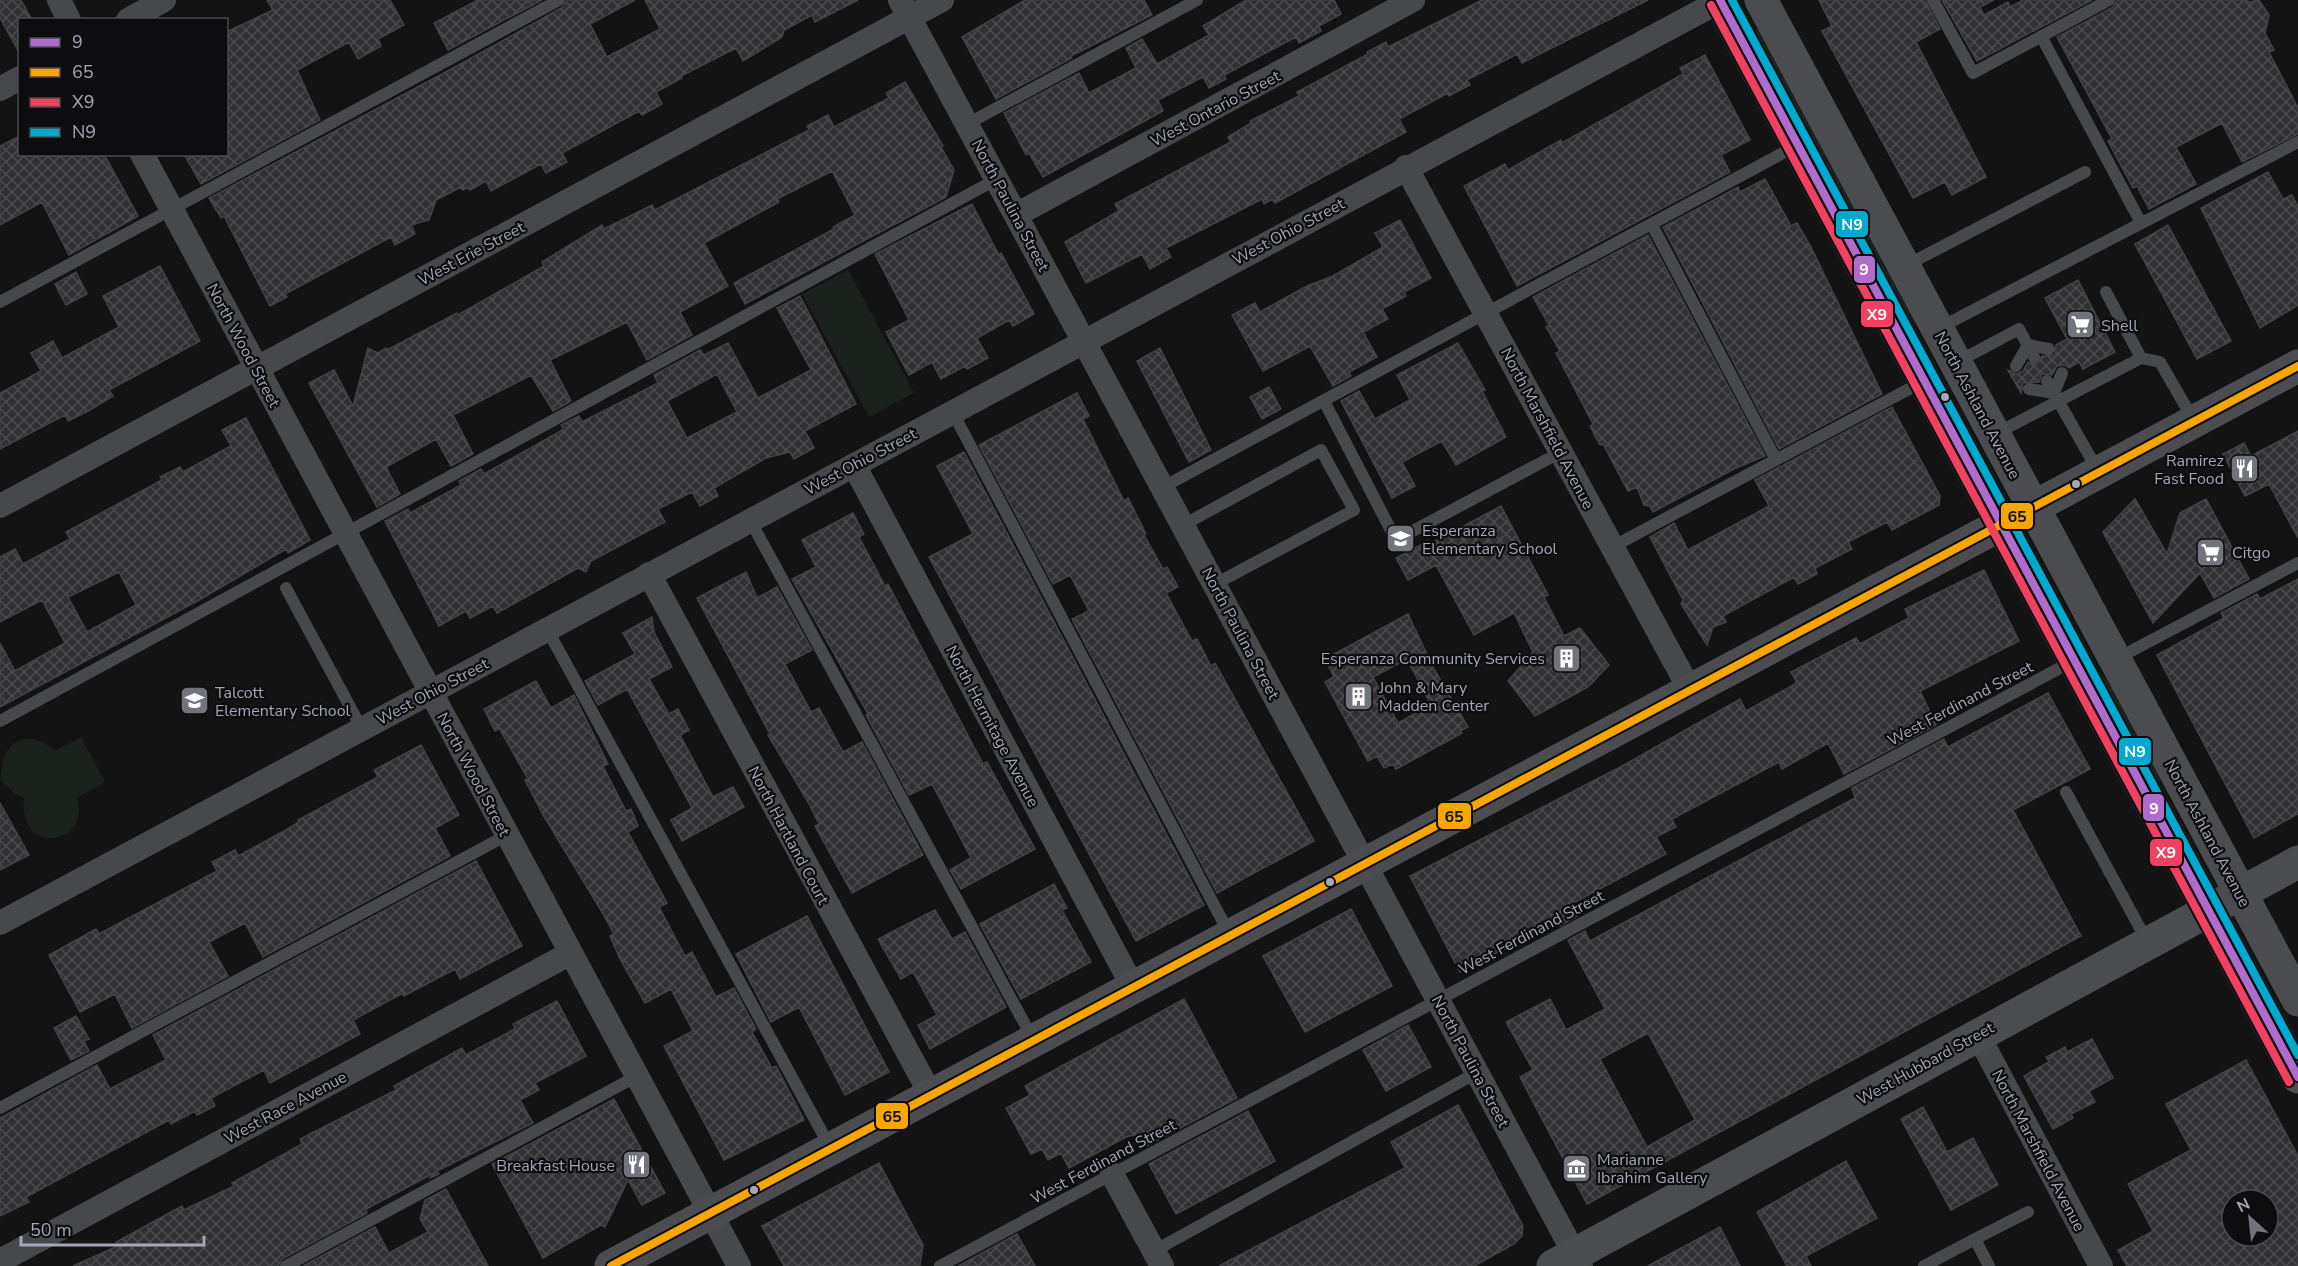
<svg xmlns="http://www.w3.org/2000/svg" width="2298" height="1266" viewBox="0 0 2298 1266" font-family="'Nunito Sans',sans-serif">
<defs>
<pattern id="building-cross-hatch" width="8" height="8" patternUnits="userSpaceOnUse" patternTransform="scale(1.5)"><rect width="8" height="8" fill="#313133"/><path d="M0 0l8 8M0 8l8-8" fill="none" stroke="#4c4c4e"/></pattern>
</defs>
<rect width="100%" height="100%" fill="#131313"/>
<path fill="#1b221d" d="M1760,27L1918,321L1914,323L1886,281L1752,31Z
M848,270L914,393L869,417L802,294Z
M2105,677L2120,700L2163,779L2159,781L2129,734L2100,680Z
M81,737L105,782L77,798C92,845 18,858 24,798L15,794L1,780C0,742 26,726 55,751Z"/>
<path fill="url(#building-cross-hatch)" stroke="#424247" stroke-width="1.5" fill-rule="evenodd" d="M0,0H21L32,20H20V54L0,18Z
M267,0H390L404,25L378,39L381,46L358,59L349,42L297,70L320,120L201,184L184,154H226V32L273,10Z
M478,0H542L448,50L434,23Z
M567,0H635L590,24L607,57L660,29L645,0H858L815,22L812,15L784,30L782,37L743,61L736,48L681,76L682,78L656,92L662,104L642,115L639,111L562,153L567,162L546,173L541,164L491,191L486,181L470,190L468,187L463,190L461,187L436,200L429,220L411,225L415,234L395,245L391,237L285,294L287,297L270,306L224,216L221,218L209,198L457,66L563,7Z
M1025,0H1144L1152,15L1071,56L1072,58L996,99L962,37Z
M1246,0H1334L1341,14L1319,26L1321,31L1299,43L1296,37L1224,75L1226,79L1209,88L1203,77L1158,100L1163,111L1043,177L1029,153L1026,155L1004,113L1079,73L1089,93L1136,68L1126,48L1142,39L1157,64L1209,35L1203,26Z
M1482,0H1648L1522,63L1517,54L1467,80L1470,85L1449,96L1448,93L1399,119L1406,132L1275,203L1272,199L1264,204L1262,199L1166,248L1171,257L1150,269L1142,254L1086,283L1065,242L1119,211L1115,204L1231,142L1228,137L1251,123L1250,121L1299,96L1297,92L1368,54L1367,52L1386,42L1388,47Z
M1819,0H1925L1940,29L1916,42L1986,177L1952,195L1945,182L1913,198L1822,31L1832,26Z
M1942,0H1994L1980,7L1984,15L2008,2L2010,7L2023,0H2092L1977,61Z
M2117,0H2245L2250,2L2259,0L2269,15L2265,33L2274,50L2269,52L2298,108V134L2242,162L2222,123L2176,147L2196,184L2149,209L2137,186L2133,188L2108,141L2112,139L2057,37L2113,7Z
M1705,55L1750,140L1721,155L1730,172L1517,286L1464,186L1505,164L1508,170L1561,140L1562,143L1683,74L1680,68Z
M905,82L943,146L941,147L954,170L946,197L745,304L734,283L834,229L833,227L855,215L832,171L777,199L779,202L704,243L728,286L680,312L692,335L647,360L627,322L550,360L571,401L553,411L531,375L453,415L473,454L451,466L436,439L386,467L400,494L377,507L309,383L334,370L353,406L368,348L378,353L386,348L387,350L457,313L458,315L544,266L542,262L602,225L604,229L652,205L655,210L809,130L807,126L828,115L834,127L889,98L886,93Z
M20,136V154H104L138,216L69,255L42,202L0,225V146Z
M2268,172L2283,199L2292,195L2298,207V305L2260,328L2201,208Z
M1765,179L1791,226L1797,223L1811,247L1882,394L1779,449L1663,227L1738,187L1740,192Z
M972,204L999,255L1001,253L1034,314L1013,326L1009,320L977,338L988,358L967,369L965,366L941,379L932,362L909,375L886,332L909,320L875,254Z
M1400,220L1431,278L1404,292L1406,296L1382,309L1388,319L1363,332L1377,357L1349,372L1351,376L1333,386L1310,346L1263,371L1232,315L1255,303L1260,312L1307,286L1333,276L1383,247L1375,233Z
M2168,225L2231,341L2197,359L2135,244Z
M1648,235L1765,456L1734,469L1653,512L1650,506L1644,505L1637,487L1628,491L1603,444L1600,445L1590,426L1593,424L1556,353L1560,351L1546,327L1549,325L1533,297Z
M160,266L200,341L109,390L113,396L90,410L68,421L65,415L0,449V393L41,371L31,353L53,341L62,358L119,327L103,296Z
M76,272L87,294L66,305L55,284Z
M2078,280L2115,352L2083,369L2079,362L2069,368L2064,365L2057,366L2052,375L2042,374L2039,382L2023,383L2021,393L2008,370L2017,374L2023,371L2028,362L2037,364L2042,356L2055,355L2056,345L2067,339L2045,298Z
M800,296L856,404L805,431L814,448L794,459L790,452L766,458L714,488L718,496L700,506L692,492L658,509L665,522L591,561L586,572L578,568L497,613L493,606L470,618L466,611L439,626L385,521L408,509L410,513L461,485L459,481L481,469L484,474L559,432L563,429L561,425L579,416L582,422L658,383L654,375L700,350L704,355L728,343L758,398L811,370L777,308ZM717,374L737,412L687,438L667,401Z
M1458,343L1485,390L1482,391L1506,437L1456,465L1442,441L1402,462L1415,486L1392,498L1341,401L1359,391L1375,419L1410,400L1397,375Z
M1160,348L1211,450L1189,462L1137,361Z
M1269,387L1281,409L1262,419L1250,397Z
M1077,393L1089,416L1083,419L1124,501L1128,498L1146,534L1144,535L1163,569L1167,567L1178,587L1166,593L1192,641L1197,639L1211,666L1215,663L1314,841L1217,893L1072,619L1089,611L1070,575L1053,584L979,445Z
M1892,407L1940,496L1939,505L1892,530L1887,522L1848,542L1852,549L1815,568L1817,574L1798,584L1794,577L1723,616L1726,622L1713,627L1707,645L1681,604L1683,600L1650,537L1674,523L1688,550L1769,506L1755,480Z
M246,418L310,540L288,553L286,549L201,599L0,707V643L15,671L65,643L42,600L0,622V557L15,549L23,564L70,539L66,532L162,480L160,477L180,467L183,472L231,446L222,430ZM119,572L136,605L87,632L68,597Z
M2298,431V538L2269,484L2245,496L2223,454L2244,443L2251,456Z
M964,452L1204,905L1136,941L929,557L973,534L937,466Z
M2135,499L2167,554L2180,513L2206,499L2249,579L2214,598L2200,573L2153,623L2103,532Z
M1501,506L1548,595L1544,597L1564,636L1580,628L1609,665L1588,687L1535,716L1508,681L1533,652L1514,613L1474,635L1436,565L1408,580L1396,558L1428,541L1430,544Z
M853,513L864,534L859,537L876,569L885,586L888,584L983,764L987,762L1035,849L961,889L950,870L971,858L932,784L909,795L866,715L868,714L792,579L816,567L802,540Z
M1984,570L2019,641L1920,691L1936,725L1844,774L1828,743L1782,769L1779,762L1672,819L1676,827L1656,837L1666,854L1571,904L1577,916L1560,926L1557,921L1460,972L1410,876L1626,764L1740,699L1746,711L1797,683L1791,672L1856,638L1860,644L1909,618L1905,609Z
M746,572L757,598L777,587L812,650L785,664L811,712L819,708L843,752L862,742L923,855L852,893L815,826L819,824L808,802L768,735L770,734L697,598Z
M2298,579V814L2254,838L2157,655L2224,618L2221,613L2257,594L2260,599Z
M1408,614L1434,669L1468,727L1460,731L1462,733L1396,769L1393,764L1384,768L1377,756L1368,761L1325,682L1334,677L1328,665L1337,659L1334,654ZM1407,659L1431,705L1398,723L1373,677Z
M652,617L654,632L672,667L649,679L669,714L678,709L689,730L680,735L713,797L733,787L744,807L682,841L671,820L692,808L627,689L598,705L585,681L635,654L623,633Z
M536,681L551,708L574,695L608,764L603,766L626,811L631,809L638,826L628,832L667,903L659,907L685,956L692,952L716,997L734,988L756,1029L752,1032L772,1068L776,1066L804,1120L724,1160L664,1046L693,1031L671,989L645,1003L620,959L610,936L614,934L602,912L543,815L525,780L528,779L499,728L495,731L484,709Z
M2048,693L2090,769L2013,810L2081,936L1587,1204L1520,1077L1533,1070L1506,1022L1550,999L1566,1030L1605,1009L1568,940L1585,931L1590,941L1855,798L1852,788L1944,739L1948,747ZM1648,1033L1695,1120L1647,1147L1600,1059Z
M421,745L459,815L435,828L450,856L263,957L245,923L209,942L228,976L132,1028L115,994L80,1012L49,955L96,929L99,934L217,871L212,862L235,850L238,856L286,830L299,822L298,820L378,777L374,770Z
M0,803L29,855L0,870Z
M476,861L522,946L460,979L455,969L404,996L403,993L353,1020L360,1034L270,1083L264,1070L211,1098L215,1106L197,1115L195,1111L171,1124L169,1120L26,1197L29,1202L0,1216V1118L97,1065L110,1089L166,1060L153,1035Z
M1054,884L1067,908L1062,910L1091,962L1021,999L980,924Z
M1351,909L1392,986L1305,1032L1263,956Z
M935,910L952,939L965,932L1006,1007L930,1049L918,1025L937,1015L913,972L901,979L878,939Z
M807,916L889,1072L845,1095L799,1007L771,1022L736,954Z
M1184,999L1237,1098L1141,1149L1134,1135L1126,1137L1069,1168L1061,1153L1048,1160L1042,1149L1031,1154L1006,1108L1030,1095L1025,1086Z
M557,1001L586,1056L535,1083L539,1090L520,1100L533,1123L437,1171L439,1174L430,1178L432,1174L366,1209L367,1213L282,1259L278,1266H73L118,1246L116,1242L182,1206L184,1210L234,1186L232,1183L302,1144L300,1139L396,1090L394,1086L462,1048L466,1055L515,1029L513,1024Z
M76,1016L89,1039L84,1041L89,1051L71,1060L54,1028Z
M1408,1025L1431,1067L1386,1091L1363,1050Z
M2092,1039L2113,1078L2089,1091L2095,1102L2071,1114L2073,1118L2053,1129L2024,1076L2049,1062L2046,1057L2065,1047L2067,1052Z
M2246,1060L2298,1156V1266H2127L2118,1250L2153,1231L2128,1184L2191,1150L2166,1104ZM2232,1200H2268V1236H2232Z
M614,1099L665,1193L642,1205L628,1180L605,1227L601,1225L543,1258L492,1164Z
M1458,1105L1523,1226L1522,1236L1514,1244L1474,1266H1219L1405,1168L1391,1142Z
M1923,1107L1947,1152L1973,1138L1998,1185L1951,1210L1901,1119Z
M1248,1111L1275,1161L1176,1214L1149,1164Z
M1846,1161L1877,1218L1806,1256L1811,1266H1787L1757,1212Z
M879,1163L923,1245L920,1265L784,1266L762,1226Z
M446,1189L488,1266H303L375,1227L389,1253L428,1232L420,1219L425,1200Z
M1720,1227L1740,1266H1648Z
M1017,1234L1035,1266H958Z"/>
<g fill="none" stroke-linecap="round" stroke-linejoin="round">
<path stroke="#47484c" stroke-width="12" d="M1933,0L1973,73L2109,0
M2041,36L2141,223
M967,124L1197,0
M1652,225L1776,460
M1905,266L2085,172
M2106,292L2141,358
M0,302L559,0
M1939,328L2298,142
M1957,362L2019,329L2034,357
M2016,366L2028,345L2049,349
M2047,381L2098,471
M2029,389L2054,393L2062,373
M1324,401L1396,540L1561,452
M952,411L1230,935
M1995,434L2141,358L2160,362L2194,421
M1163,487L1796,146
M750,520L1033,1039
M1183,525L1321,450L1354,510L1215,584
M1612,547L1924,381
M286,588L362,729
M547,629L830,1147
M2116,659L2298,563
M0,721L997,179
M2066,792L2147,941
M0,1108L507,835
M1975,1239L2028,1212
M1154,1251L1478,1072
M286,1266L637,1076
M940,1266L2073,661
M1924,1266L1975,1239L1989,1266"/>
<path stroke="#47484c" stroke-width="24" d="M59,0L69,20
M900,0L1581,1266
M128,20L164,0
M0,89L20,78
M142,154L739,1266
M1406,167L1690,690
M1016,215L1413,0
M854,465L1133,987
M0,506L942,0
M649,574L931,1095
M0,923L1720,1
M1978,1035L2101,1266
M1112,1174L1162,1266
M0,1261L571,953"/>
<path stroke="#4b4c50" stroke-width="33" d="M1720,0L2298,1077
M1761,0L2298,1000
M611,1266L2298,366
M1553,1266L2298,862"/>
<defs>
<path id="bus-1" d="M1720,0L2298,1077"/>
<path id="bus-2" d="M611,1266L2298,366"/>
<path id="bus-3" d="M1711,5L2289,1082"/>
<path id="bus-4" d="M1732,0L2298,1055"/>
</defs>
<use href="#bus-1" stroke="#0d0d0f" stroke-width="12"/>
<use href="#bus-2" stroke="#0d0d0f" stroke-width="12"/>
<use href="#bus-3" stroke="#0d0d0f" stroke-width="12"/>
<use href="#bus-4" stroke="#0d0d0f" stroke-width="12"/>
<use href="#bus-1" stroke="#b06ccc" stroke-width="8"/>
<use href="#bus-2" stroke="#f7a600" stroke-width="8"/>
<use href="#bus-3" stroke="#f24062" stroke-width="8"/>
<use href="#bus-4" stroke="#00a9ce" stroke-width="8"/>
</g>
<defs>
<symbol id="supermarket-square" viewBox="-11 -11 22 22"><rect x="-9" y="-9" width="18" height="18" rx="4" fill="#71737d" stroke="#0d0d0f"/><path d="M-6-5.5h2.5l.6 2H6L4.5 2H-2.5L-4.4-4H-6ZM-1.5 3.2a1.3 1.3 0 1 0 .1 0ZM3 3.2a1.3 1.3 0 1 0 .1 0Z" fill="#fff"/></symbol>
<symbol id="restaurant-square" viewBox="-11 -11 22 22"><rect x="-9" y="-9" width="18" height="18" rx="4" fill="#71737d" stroke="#0d0d0f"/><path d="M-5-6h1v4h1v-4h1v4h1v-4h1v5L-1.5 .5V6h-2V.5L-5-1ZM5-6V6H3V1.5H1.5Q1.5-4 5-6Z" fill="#fff"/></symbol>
<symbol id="school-square" viewBox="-11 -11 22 22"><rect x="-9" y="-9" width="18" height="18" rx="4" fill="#71737d" stroke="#0d0d0f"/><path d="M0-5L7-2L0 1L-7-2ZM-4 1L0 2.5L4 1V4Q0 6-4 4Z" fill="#fff"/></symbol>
<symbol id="building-square" viewBox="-11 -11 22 22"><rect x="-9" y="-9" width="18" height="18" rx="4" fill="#71737d" stroke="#0d0d0f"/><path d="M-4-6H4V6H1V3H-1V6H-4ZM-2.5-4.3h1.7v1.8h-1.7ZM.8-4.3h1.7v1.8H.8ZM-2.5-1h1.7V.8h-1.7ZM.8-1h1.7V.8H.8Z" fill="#fff"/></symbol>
<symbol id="museum-square" viewBox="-11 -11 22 22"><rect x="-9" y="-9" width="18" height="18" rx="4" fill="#71737d" stroke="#0d0d0f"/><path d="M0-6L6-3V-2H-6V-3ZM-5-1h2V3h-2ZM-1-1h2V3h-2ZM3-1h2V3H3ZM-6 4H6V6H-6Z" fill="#fff"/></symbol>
</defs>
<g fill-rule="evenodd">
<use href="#supermarket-square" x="2064" y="308" width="33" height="33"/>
<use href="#restaurant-square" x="2228" y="452" width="33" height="33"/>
<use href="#school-square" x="1384" y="522" width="33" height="33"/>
<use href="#supermarket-square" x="2194" y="536" width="33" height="33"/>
<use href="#building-square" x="1550" y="642" width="33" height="33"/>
<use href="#building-square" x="1342" y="680" width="33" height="33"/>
<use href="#school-square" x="178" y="684" width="33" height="33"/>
<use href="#restaurant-square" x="620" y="1148" width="33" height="33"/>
<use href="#museum-square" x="1560" y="1152" width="33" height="33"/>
</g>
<g fill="#a3a7b6" stroke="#0d0d0f" stroke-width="2">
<circle cx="1945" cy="397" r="5"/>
<circle cx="2076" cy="484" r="5"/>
<circle cx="1330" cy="882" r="5"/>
<circle cx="754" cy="1190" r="5"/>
</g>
<g text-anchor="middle" stroke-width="4.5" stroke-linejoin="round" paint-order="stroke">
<g font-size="16" fill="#a3a7b6" stroke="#0d0d0f">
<text transform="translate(1215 108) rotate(-28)" y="6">West Ontario Street</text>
<text transform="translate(1011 205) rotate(62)" y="6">North Paulina Street</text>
<text transform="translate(1288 231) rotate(-28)" y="6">West Ohio Street</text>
<text transform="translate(471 253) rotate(-28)" y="6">West Erie Street</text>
<text transform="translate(244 345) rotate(62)" y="6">North Wood Street</text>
<text transform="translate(1978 405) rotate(62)" y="6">North Ashland Avenue</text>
<text transform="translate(1548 428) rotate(62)" y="6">North Marshfield Avenue</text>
<text transform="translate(860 461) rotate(-28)" y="6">West Ohio Street</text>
<text transform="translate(1241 633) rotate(62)" y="6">North Paulina Street</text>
<text transform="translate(432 691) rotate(-28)" y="6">West Ohio Street</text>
<text transform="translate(1960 703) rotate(-28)" y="6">West Ferdinand Street</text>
<text transform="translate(993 726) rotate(62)" y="6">North Hermitage Avenue</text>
<text transform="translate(474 774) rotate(62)" y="6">North Wood Street</text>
<text transform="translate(2208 833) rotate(62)" y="6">North Ashland Avenue</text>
<text transform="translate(789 835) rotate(62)" y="6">North Hartland Court</text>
<text transform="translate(1531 932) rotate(-28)" y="6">West Ferdinand Street</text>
<text transform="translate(1471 1061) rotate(62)" y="6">North Paulina Street</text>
<text transform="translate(1925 1063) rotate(-29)" y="6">West Hubbard Street</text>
<text transform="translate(285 1107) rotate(-28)" y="6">West Race Avenue</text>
<text transform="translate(2039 1150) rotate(62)" y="6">North Marshfield Avenue</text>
<text transform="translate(1103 1161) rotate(-28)" y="6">West Ferdinand Street</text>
</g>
<g font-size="16" fill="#a3a7b6" stroke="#0d0d0f" text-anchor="start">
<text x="2101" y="331">Shell</text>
<text x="2224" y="466" text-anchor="end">Ramirez<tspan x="2224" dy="18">Fast Food</tspan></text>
<text x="1422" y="536">Esperanza<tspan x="1422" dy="18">Elementary School</tspan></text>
<text x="2232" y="558">Citgo</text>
<text x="1545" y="664" text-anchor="end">Esperanza Community Services</text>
<text x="1379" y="693">John &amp; Mary<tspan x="1379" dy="18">Madden Center</tspan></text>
<text x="215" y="698">Talcott<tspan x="215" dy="18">Elementary School</tspan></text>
<text x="1597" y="1165">Marianne<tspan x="1597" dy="18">Ibrahim Gallery</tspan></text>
<text x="615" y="1171" text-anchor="end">Breakfast House</text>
</g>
</g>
<g stroke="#0d0d0f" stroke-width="2">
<rect x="1835" y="210" width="34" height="28" rx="6" fill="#00a9ce"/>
<rect x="1853" y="255" width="23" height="29" rx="6" fill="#b06ccc"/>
<rect x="1860" y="300" width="34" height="28" rx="6" fill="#f24062"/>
<rect x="2000" y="502" width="34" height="28" rx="6" fill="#f7a600"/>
<rect x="2118" y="737" width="34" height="29" rx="6" fill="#00a9ce"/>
<rect x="2142" y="793" width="23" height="29" rx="6" fill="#b06ccc"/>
<rect x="1437" y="802" width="35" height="28" rx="6" fill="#f7a600"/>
<rect x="2149" y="838" width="34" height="29" rx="6" fill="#f24062"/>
<rect x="875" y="1102" width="34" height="28" rx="6" fill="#f7a600"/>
</g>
<g font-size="16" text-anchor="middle" font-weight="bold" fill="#fff">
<text x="1852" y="230">N9</text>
<text x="1864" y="275">9</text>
<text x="1877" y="320">X9</text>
<text x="2135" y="757">N9</text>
<text x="2154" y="814">9</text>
<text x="2166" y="858">X9</text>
</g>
<g font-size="16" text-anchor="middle" font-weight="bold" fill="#111">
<text x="2017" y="522">65</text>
<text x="1454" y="822">65</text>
<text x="892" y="1122">65</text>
</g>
<rect x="18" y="18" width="210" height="138" fill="#0d0d0f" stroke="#494b52" stroke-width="1.5"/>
<rect x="30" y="38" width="30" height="9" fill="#b06ccc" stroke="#494b52" stroke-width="1.5"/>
<text x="72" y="48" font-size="18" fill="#a3a7b6">9</text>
<rect x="30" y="68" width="30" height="9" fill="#f7a600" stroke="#494b52" stroke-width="1.5"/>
<text x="72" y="78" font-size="18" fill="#a3a7b6">65</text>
<rect x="30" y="98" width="30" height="9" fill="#f24062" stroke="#494b52" stroke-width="1.5"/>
<text x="72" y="108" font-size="18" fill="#a3a7b6">X9</text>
<rect x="30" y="128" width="30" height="9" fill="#00a9ce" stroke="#494b52" stroke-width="1.5"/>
<text x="72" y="138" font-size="18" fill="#a3a7b6">N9</text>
<g transform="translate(2250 1218) rotate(333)"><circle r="28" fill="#0d0d0f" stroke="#494b52" stroke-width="1.5"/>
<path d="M0-4.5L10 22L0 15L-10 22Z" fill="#71737d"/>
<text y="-9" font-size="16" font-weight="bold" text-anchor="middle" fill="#a3a7b6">N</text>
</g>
<path d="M21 1236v9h183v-9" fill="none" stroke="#a3a7b6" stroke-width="3"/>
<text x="30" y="1236" font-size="18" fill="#a3a7b6" stroke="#0d0d0f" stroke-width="4.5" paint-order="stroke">50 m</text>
</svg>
